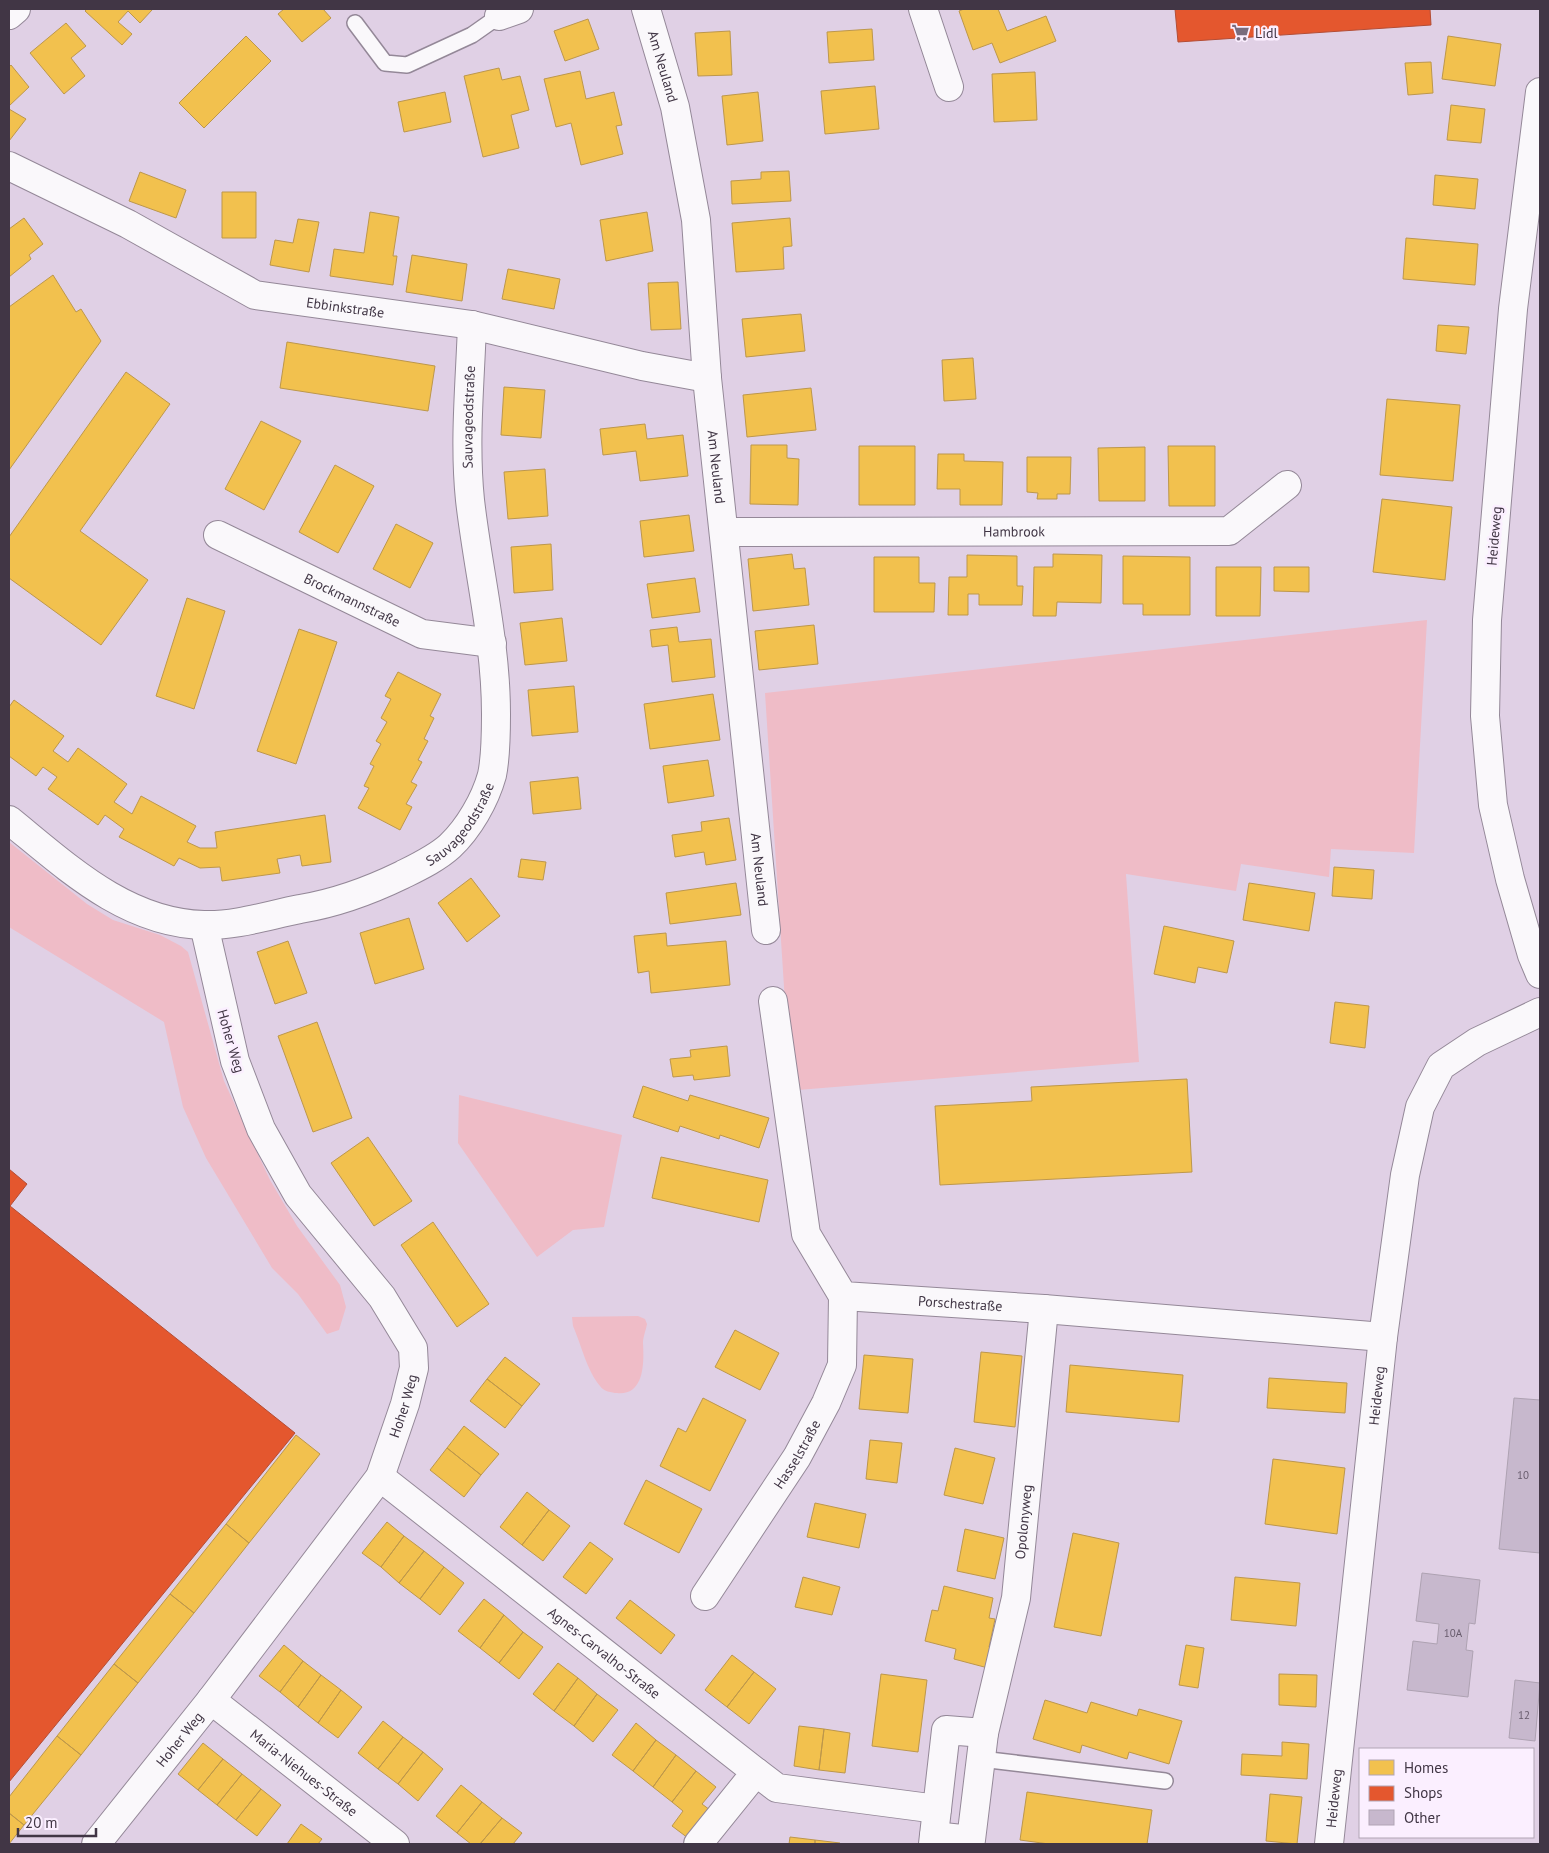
<svg xmlns="http://www.w3.org/2000/svg" width="1549" height="1853" viewBox="0 0 1549 1853" font-family="'PT Sans',sans-serif">
<rect width="100%" height="100%" fill="#e0d0e5"/>
<path fill="#efbcc7" d="M1427,620L1414,853L1331,849L1329,877L1241,864L1236,891L1126,874L1139,1062L798,1090L785,1002L765,693Z
M9,842L87,904L113,920L160,935L181,946L188,952L224,1081L247,1131L270,1180L297,1226L340,1285L346,1307L339,1330L327,1334L298,1294L272,1268L206,1158L183,1107L164,1022L9,927Z
M459,1095L622,1135L604,1227L573,1230L537,1257L458,1143Z
M638,1316L645,1319L647,1324C646,1330 643,1337 643,1343C644,1361 645,1396 617,1393C612,1393 603,1391 600,1386C587,1371 581,1344 573,1326L572,1317Z"/>
<path fill="#f2c14e" stroke="#bd974b" d="M87,9H151L152,10L140,23L128,11L118,22L132,34L122,45L85,11Z
M284,9H323L331,18L302,42L278,14Z
M964,9H998L1007,31L1046,16L1056,41L1000,63L992,43L973,50L959,11Z
M588,19L599,49L565,61L554,31Z
M66,23L86,46L71,58L85,76L64,94L30,53Z
M872,29L874,60L829,63L827,32Z
M730,31L732,75L698,76L695,33Z
M246,36L271,61L204,128L179,103Z
M1448,36L1501,44L1495,86L1442,79Z
M1431,62L1433,93L1408,95L1405,63Z
M11,65L29,87L9,106V67Z
M499,68L502,80L520,76L529,110L511,115L519,148L483,157L464,76Z
M580,71L586,99L614,92L622,125L616,126L623,154L581,165L571,123L556,127L544,79Z
M1035,72L1037,120L994,122L992,74Z
M875,86L879,129L825,134L821,91Z
M445,92L451,122L404,132L398,102Z
M758,92L763,141L727,145L722,96Z
M1451,105L1485,109L1481,143L1447,140Z
M9,109L26,119L9,141Z
M789,171L791,201L732,204L731,181L761,179V172Z
M140,172L186,190L176,218L129,201Z
M1435,175L1478,179L1475,209L1433,205Z
M222,192H256V238H222Z
M370,212L399,217L393,256H397L393,285L330,276L334,249L364,253Z
M647,212L653,251L606,261L600,220Z
M24,218L43,244L29,255L31,259L9,277V229Z
M790,218L792,246L783,247L784,269L736,272L732,223Z
M298,219L319,222L309,272L270,265L275,240L293,243Z
M1406,238L1478,244L1475,285L1403,279Z
M412,255L467,264L462,301L406,292Z
M508,269L560,279L554,309L502,299Z
M53,275L76,312L81,309L101,341L9,470V307Z
M678,282L681,329L651,330L648,283Z
M801,314L805,351L746,357L742,319Z
M1438,325L1469,327L1466,354L1436,351Z
M287,342L435,366L428,411L280,388Z
M973,358L976,399L944,401L942,360Z
M126,372L170,404L80,531L148,580L101,645L9,578V537Z
M504,387L545,390L541,438L501,435Z
M811,388L816,430L747,437L743,395Z
M1387,399L1460,405L1453,481L1380,475Z
M261,421L301,441L264,510L225,489Z
M645,424L647,439L683,435L688,476L640,481L636,451L603,455L600,429Z
M751,445H787V458L799,459L798,505L750,504Z
M859,446H915V505H859Z
M1168,446H1215V506H1169Z
M1145,447V501H1099L1098,448Z
M938,454H964V461L1003,462L1002,505H960V489H937Z
M1027,457H1071L1070,494H1057V499H1037L1038,493L1027,492Z
M335,465L374,486L338,553L299,532Z
M545,469L548,516L508,519L504,472Z
M1382,499L1452,507L1445,580L1373,572Z
M689,515L694,551L644,557L640,521Z
M396,524L433,543L410,588L373,569Z
M551,544L553,590L514,593L511,547Z
M792,554L794,569L805,568L809,605L753,611L748,559Z
M1053,554L1102,555L1101,603L1057,602L1056,616H1033L1034,567H1053Z
M967,555L1017,556V586H1023L1022,605H979V594H968V615H948L949,577H967Z
M1123,556L1190,557V615H1143V604H1123Z
M874,557H919V583H935L934,612H874Z
M1216,567H1261L1260,616H1216Z
M1274,567H1309V592L1274,591Z
M695,578L700,612L652,618L647,584Z
M187,598L225,611L194,709L156,696Z
M562,618L567,661L525,665L520,623Z
M814,625L818,664L759,670L755,631Z
M677,627L679,642L711,639L715,677L672,682L668,645L652,647L650,630Z
M299,629L337,642L296,764L257,751Z
M398,672L441,694L430,716L434,718L424,739L428,741L418,760L422,762L411,782L417,785L406,804L412,807L400,830L358,808L369,788L364,786L374,766L370,764L381,744L376,741L387,722L381,718L391,699L385,696Z
M574,686L578,732L532,736L528,690Z
M713,694L720,740L650,749L644,704Z
M14,700L64,736L53,751L68,762L78,748L127,784L114,802L132,814L141,796L196,826L187,842L200,848H217L215,832L325,815L331,862L302,866L300,855L277,859L280,873L222,881L220,867L200,868L179,858L174,866L119,837L124,829L105,815L98,825L48,789L57,777L43,767L36,776L9,756V707Z
M708,760L714,796L668,803L663,766Z
M578,777L581,809L533,814L530,782Z
M729,818L736,860L706,865L704,852L675,857L672,835L702,831L701,822Z
M521,859L546,862L543,880L518,877Z
M1334,867L1374,870L1372,899L1332,896Z
M471,878L500,916L467,942L438,903Z
M736,883L741,915L670,924L666,893Z
M1249,883L1315,893L1309,931L1243,920Z
M409,918L424,969L375,984L360,933Z
M1164,926L1234,941L1227,973L1198,967L1195,983L1154,974Z
M666,933L667,946L726,941L730,985L651,993L649,971L638,973L634,936Z
M288,941L307,993L275,1004L257,952Z
M1335,1002L1369,1006L1365,1048L1330,1043Z
M317,1022L352,1118L313,1132L278,1036Z
M727,1046L730,1076L694,1080L693,1075L673,1077L670,1059L691,1057L690,1050Z
M1187,1079L1192,1172L940,1185L935,1106L1032,1101L1031,1087Z
M643,1086L688,1101L690,1095L769,1118L759,1148L720,1135L719,1139L680,1126L678,1132L633,1117Z
M368,1137L412,1201L374,1226L331,1163Z
M661,1157L768,1180L759,1222L652,1198Z
M433,1222L489,1304L457,1327L401,1245Z
M735,1330L779,1353L760,1390L715,1367Z
M981,1352L1022,1356L1015,1427L974,1422Z
M864,1355L913,1359L908,1413L859,1409Z
M505,1357L540,1384L522,1406L487,1379Z
M1070,1365L1183,1375L1179,1422L1066,1412Z
M1269,1378L1347,1383L1345,1413L1267,1408Z
M487,1379L522,1406L505,1428L470,1401Z
M703,1398L746,1420L710,1491L660,1466L678,1428L686,1432Z
M464,1426L499,1454L481,1475L447,1448Z
M296,1435L320,1454L249,1543L226,1524Z
M870,1440L902,1443L897,1483L866,1479Z
M447,1448L481,1475L464,1497L430,1470Z
M955,1448L995,1458L983,1504L944,1495Z
M1273,1459L1345,1468L1337,1534L1265,1524Z
M646,1480L702,1509L679,1553L624,1524Z
M527,1492L549,1510L522,1545L500,1527Z
M815,1503L866,1514L859,1548L807,1537Z
M549,1510L570,1526L543,1561L522,1545Z
M387,1522L404,1536L381,1567L362,1553Z
M226,1524L249,1543L194,1613L170,1594Z
M965,1529L1004,1538L995,1579L957,1571Z
M1073,1533L1119,1543L1101,1636L1054,1627Z
M404,1536L424,1551L399,1583L381,1567Z
M590,1542L613,1559L586,1594L563,1577Z
M424,1551L444,1567L420,1599L399,1583Z
M444,1567L464,1583L440,1615L420,1599Z
M803,1577L840,1587L832,1615L795,1607Z
M1235,1577L1300,1583L1296,1626L1231,1620Z
M944,1586L993,1598L989,1618L995,1619L989,1647L993,1648L988,1668L954,1659L956,1649L925,1641L932,1610L938,1611Z
M170,1594L194,1613L138,1683L114,1664Z
M484,1599L504,1615L480,1648L458,1631Z
M630,1600L675,1635L661,1654L616,1618Z
M504,1615L523,1632L499,1663L480,1648Z
M523,1632L543,1647L519,1679L499,1663Z
M284,1645L303,1661L280,1692L259,1676Z
M1186,1645L1204,1648L1198,1688L1179,1685Z
M732,1655L754,1672L727,1707L705,1690Z
M303,1661L321,1675L298,1707L280,1692Z
M558,1663L578,1678L554,1711L533,1694Z
M114,1664L138,1683L81,1755L57,1736Z
M754,1672L776,1689L749,1724L727,1707Z
M881,1674L927,1680L918,1752L872,1746Z
M1279,1674L1317,1675L1316,1707L1279,1705Z
M321,1675L341,1690L318,1723L298,1707Z
M578,1678L597,1694L574,1726L554,1711Z
M341,1690L362,1707L338,1738L318,1723Z
M597,1694L618,1710L593,1742L574,1726Z
M1045,1700L1087,1713L1091,1702L1137,1716L1139,1709L1182,1721L1169,1764L1129,1752L1127,1759L1082,1745L1080,1753L1033,1739Z
M383,1721L403,1737L378,1769L358,1753Z
M636,1723L656,1740L633,1771L612,1755Z
M799,1726L824,1729L819,1770L794,1766Z
M824,1729L850,1733L845,1773L819,1770Z
M57,1736L81,1755L24,1825L9,1813V1797Z
M403,1737L423,1752L398,1784L378,1769Z
M656,1740L676,1755L653,1787L633,1771Z
M1282,1742L1309,1744L1307,1779L1241,1775L1242,1754L1282,1756Z
M203,1743L223,1759L198,1790L178,1774Z
M423,1752L443,1769L418,1801L398,1784Z
M676,1755L696,1771L672,1802L653,1787Z
M223,1759L242,1774L217,1805L198,1790Z
M696,1771L716,1787L702,1804L710,1810L688,1838L672,1826L683,1811L672,1802Z
M242,1774L261,1789L236,1820L217,1805Z
M461,1785L482,1802L457,1833L436,1816Z
M261,1789L281,1805L257,1836L236,1820Z
M1027,1792L1152,1810L1147,1844H1049L1020,1840Z
M1270,1794L1302,1797L1297,1844L1266,1841Z
M482,1802L502,1818L480,1844H471L457,1833Z
M9,1813L24,1825L9,1844Z
M502,1818L522,1833L513,1844H480Z
M301,1824L322,1839L318,1844H287Z
M790,1837L815,1840V1844H789Z
M815,1840L840,1843V1844H815Z"/>
<path fill="#e4572e" stroke="#b34d35" d="M1175,9H1430L1431,25L1178,42Z
M9,1169L27,1184L10,1206L295,1433L9,1782Z"/>
<path fill="#c7b8cd" stroke="#aea2b2" d="M1514,1398L1540,1400V1553L1499,1549Z
M1422,1573L1480,1580L1475,1624L1469,1623L1466,1650L1473,1651L1468,1697L1407,1690L1413,1641L1437,1644L1439,1624L1416,1621Z
M1515,1680L1540,1683L1535,1741L1509,1738Z"/>
<g fill="none" stroke-linecap="round" stroke-linejoin="round">
<defs>
<path id="service" d="M355,23L385,63L407,65L472,35L499,16
M981,1759L1165,1781"/>
<g id="minor">
<path id="s1" d="M646,9L675,107L696,220L707,378L766,930"/>
<path d="M923,9L949,87"/>
<path d="M499,16L519,9"/>
<path id="s2" d="M9,166L128,224L255,295L472,325L642,366L707,378"/>
<path id="s3" d="M725,532L1229,531L1287,485"/>
<path id="s4" d="M218,535L422,634L492,643"/>
<path id="s5" d="M9,820C66,866 125,923 204,925C236,926 269,915 300,909C337,903 369,891 402,875C418,867 437,858 450,846C469,828 485,800 492,775C496,756 496,734 496,714C496,641 478,571 470,500C464,442 470,383 472,325"/>
<path id="s6" d="M773,1001L806,1234L843,1296L1044,1309L1383,1337"/>
<path id="s7" d="M380,1477L756,1772L698,1844"/>
<path id="s8" d="M705,1596L797,1457L826,1403L842,1365L843,1296"/>
<path id="s9" d="M211,1700L395,1844"/>
<path d="M756,1772L777,1788L937,1809"/>
<path d="M934,1836L971,1840L984,1733"/>
<path id="s10" d="M96,1844L211,1700L380,1477L405,1404L414,1368L413,1348L382,1297L298,1195L261,1129L235,1061L204,925"/>
<path id="s11" d="M933,1844L946,1730L984,1733L1016,1598L1044,1309"/>
<path id="s12" d="M1329,1844L1383,1337L1405,1175L1420,1107L1441,1066L1477,1042L1540,1012"/>
</g>
<path id="tertiary" d="M9,15L16,9
M1540,92L1513,309L1487,620L1485,716L1493,805L1510,879L1532,955L1540,974"/>
</defs>
<use href="#service" stroke="#948898" stroke-width="18"/>
<use href="#minor" stroke="#948898" stroke-width="30"/>
<use href="#tertiary" stroke="#948898" stroke-width="30"/>
<use href="#service" stroke="#faf8fb" stroke-width="15"/>
<use href="#minor" stroke="#faf8fb" stroke-width="28"/>
<use href="#tertiary" stroke="#faf8fb" stroke-width="28"/>
</g>
<defs>
<symbol id="supermarket-bare" viewBox="-9 -9 18 18"><path d="M-6-5.5h2.5l.6 2H6L4.5 2H-2.5L-4.4-4H-6ZM-1.5 3.2a1.3 1.3 0 1 0 .1 0ZM3 3.2a1.3 1.3 0 1 0 .1 0Z" fill="#796c7d" stroke="#fbefff" stroke-width="2.5" paint-order="stroke"/></symbol>
</defs>
<g fill-rule="evenodd">
<use href="#supermarket-bare" x="1228" y="20" width="25" height="25"/>
</g>
<g text-anchor="middle" stroke-width="5" stroke-linejoin="round" paint-order="stroke">
<g font-size="11" fill="#665a6b">
<text x="1523" y="1479">10</text>
<text x="1453" y="1637">10A</text>
<text x="1524" y="1719">12</text>
</g>
<g font-size="14" fill="#413645" stroke="#fbefff" text-anchor="start">
<text x="1255" y="38">Lidl</text>
</g>
<g font-size="14" fill="#413645" stroke="#fbefff">
<text dy="5" stroke="none"><textPath href="#s1" startOffset="60">Am Neuland</textPath></text>
<text dy="5" stroke="none"><textPath href="#s2" startOffset="369">Ebbinkstraße</textPath></text>
<text dy="5" stroke="none"><textPath href="#s5" startOffset="931">Sauvageodstraße</textPath></text>
<text dy="5" stroke="none"><textPath href="#s1" startOffset="465">Am Neuland</textPath></text>
<text dy="5" stroke="none"><textPath href="#s3" startOffset="289">Hambrook</textPath></text>
<text transform="translate(1494 536) rotate(-85)" y="5">Heideweg</text>
<text dy="5" stroke="none"><textPath href="#s4" startOffset="149">Brockmannstraße</textPath></text>
<text dy="5" stroke="none"><textPath href="#s5" startOffset="511">Sauvageodstraße</textPath></text>
<text dy="5" stroke="none"><textPath href="#s1" startOffset="870">Am Neuland</textPath></text>
<text transform="translate(231 1041) rotate(74)" y="5">Hoher Weg</text>
<text dy="5" stroke="none"><textPath href="#s6" startOffset="425">Porschestraße</textPath></text>
<text dy="5" stroke="none"><textPath href="#s12" startOffset="451">Heideweg</textPath></text>
<text dy="5" stroke="none"><textPath href="#s10" startOffset="539">Hoher Weg</textPath></text>
<text dy="5" stroke="none"><textPath href="#s8" startOffset="169">Hasselstraße</textPath></text>
<text dy="5" stroke="none"><textPath href="#s11" startOffset="368">Opolonyweg</textPath></text>
<text dy="5" stroke="none"><textPath href="#s7" startOffset="285">Agnes-Carvalho-Straße</textPath></text>
<text dy="5" stroke="none"><textPath href="#s10" startOffset="134">Hoher Weg</textPath></text>
<text dy="5" stroke="none"><textPath href="#s9" startOffset="118">Maria-Niehues-Straße</textPath></text>
<text dy="5" stroke="none"><textPath href="#s12" startOffset="46">Heideweg</textPath></text>
</g>
</g>
<rect width="1549" height="1853" fill="none" stroke="#413645" stroke-width="20"/>
<rect x="1359" y="1748" width="175" height="90" fill="#fbefff" stroke="#b1a5b5"/>
<rect x="1369" y="1760" width="25" height="15" fill="#f2c14e" stroke="#b1a5b5"/>
<text x="1404" y="1773" font-size="15" fill="#413645">Homes</text>
<rect x="1369" y="1786" width="25" height="15" fill="#e4572e" stroke="#b1a5b5"/>
<text x="1404" y="1798" font-size="15" fill="#413645">Shops</text>
<rect x="1369" y="1810" width="25" height="15" fill="#c7b8cd" stroke="#b1a5b5"/>
<text x="1404" y="1823" font-size="15" fill="#413645">Other</text>
<path d="M18 1828v8h78v-8" fill="none" stroke="#413645" stroke-width="2.5"/>
<text x="25" y="1828" font-size="15" fill="#413645" stroke="#fbefff" stroke-width="4" paint-order="stroke">20 m</text>
</svg>
